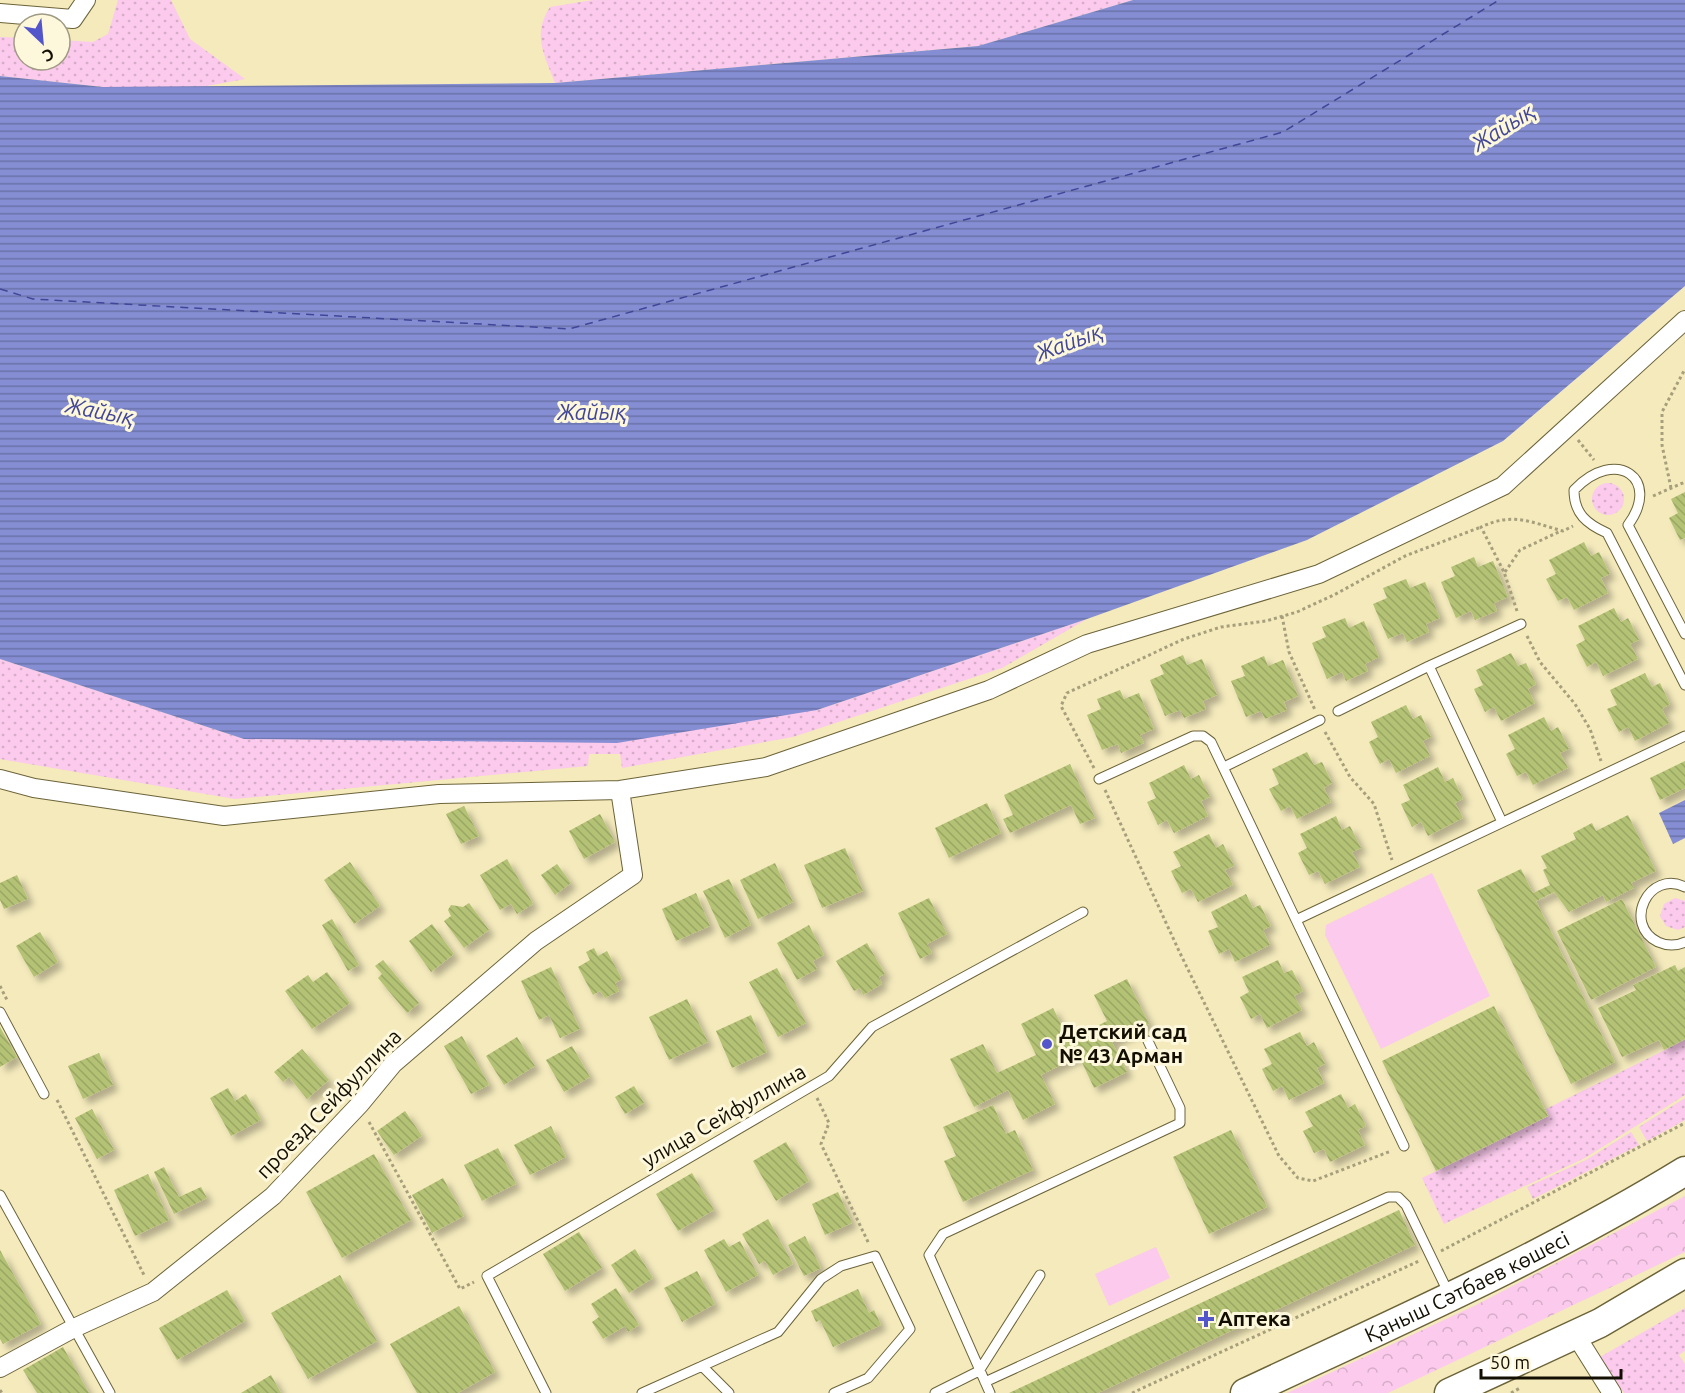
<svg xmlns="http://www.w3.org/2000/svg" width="1685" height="1393" viewBox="0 0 1685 1393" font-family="Ubuntu,sans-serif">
<defs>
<pattern id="grass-dots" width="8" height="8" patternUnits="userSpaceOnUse" patternTransform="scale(1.5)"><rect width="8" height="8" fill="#fbcaec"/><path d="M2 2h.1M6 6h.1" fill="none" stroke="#d6acc9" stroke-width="1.8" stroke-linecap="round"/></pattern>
<pattern id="forest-crowns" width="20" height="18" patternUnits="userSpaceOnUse" patternTransform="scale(1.5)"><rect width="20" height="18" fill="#fbcaec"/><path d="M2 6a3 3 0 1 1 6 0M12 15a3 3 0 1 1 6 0" fill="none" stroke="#d6acc9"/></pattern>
<pattern id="water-rules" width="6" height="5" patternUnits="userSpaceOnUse" patternTransform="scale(1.5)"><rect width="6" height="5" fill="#858ed3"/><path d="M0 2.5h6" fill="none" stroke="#6b72a9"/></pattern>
<pattern id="building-back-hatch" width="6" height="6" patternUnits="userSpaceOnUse" patternTransform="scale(1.5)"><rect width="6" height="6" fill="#b4c274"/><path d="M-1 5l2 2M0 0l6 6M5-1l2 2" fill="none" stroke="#9aa663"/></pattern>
<filter id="shadow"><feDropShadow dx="5.5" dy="5.5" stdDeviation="3" flood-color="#0004"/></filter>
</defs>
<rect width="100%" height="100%" fill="#f4eabc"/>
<path fill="url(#grass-dots)" d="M118,0H171L190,39L245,79L196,88L103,87L0,76V37L24,38V60H60V40L93,42L108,34Z
M593,0H1133L978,46L555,83C544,54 532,35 550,7Z
M1592 499a16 16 0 1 1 32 0a16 16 0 1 1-32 0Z
M1087,619L1002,668L793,737L622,768L620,754H589L588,766L235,799L0,759V659L244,739L817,710Z
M1675,898L1685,901V927L1678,930L1666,926L1660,916L1664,904Z
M1685,1040V1095L1585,1158L1444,1224L1422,1178L1549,1116L1546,1109Z
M1685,1098V1120L1647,1141L1639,1127Z
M1631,1132L1639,1145L1533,1199L1527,1187L1586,1160Z
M1685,1308V1351L1679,1355L1685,1364V1393H1624L1600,1357Z"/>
<path fill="url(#forest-crowns)" d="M1685,1196V1252L1388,1393H1287L1474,1306Z"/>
<path fill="#fbcaec" d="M1432,873L1490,996L1381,1049L1325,935L1326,925Z
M1156,1247L1170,1278L1109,1306L1095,1274Z"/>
<path fill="url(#water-rules)" d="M1133,0H1685V286L1503,441L1307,540L1087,619L817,710L617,743L244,739L0,659V76L103,87L555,83L978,46Z
M1685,800V838L1673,844L1659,813Z"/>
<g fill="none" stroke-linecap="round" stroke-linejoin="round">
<path stroke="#414698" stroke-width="1.5" stroke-dasharray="8 6" stroke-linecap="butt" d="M0,289L33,299L569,329L1283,132L1499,0"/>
</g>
<path fill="url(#building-back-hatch)" filter="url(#shadow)" d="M1685,492V538L1680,540L1669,518L1678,513L1671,499Z
M1584,542L1591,556L1599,552L1610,574L1601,578L1608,593L1574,610L1567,597L1558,601L1546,579L1556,574L1549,560Z
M1474,557L1478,567L1493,561L1508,597L1494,603L1497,611L1475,620L1471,611L1456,618L1441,582L1455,576L1451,567Z
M1406,579L1410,588L1425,582L1440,618L1426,624L1429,632L1407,642L1403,633L1388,639L1373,604L1387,598L1383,588Z
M1614,608L1621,622L1628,618L1639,640L1630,644L1638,659L1603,676L1596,662L1587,667L1576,645L1585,640L1578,626Z
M1345,618L1349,628L1364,621L1379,657L1365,664L1368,671L1346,681L1342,672L1327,679L1312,643L1326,637L1322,627Z
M1511,653L1518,666L1526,663L1536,684L1528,689L1535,703L1501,721L1494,707L1485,712L1474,689L1483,685L1476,670Z
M1183,655L1187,665L1202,659L1217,695L1203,701L1206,709L1184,718L1180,710L1165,716L1150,680L1164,674L1160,665Z
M1264,656L1268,666L1283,660L1298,696L1284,702L1287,710L1265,719L1261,711L1246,717L1231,681L1245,676L1241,666Z
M1645,673L1652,687L1660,683L1670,704L1662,709L1669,723L1635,741L1628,727L1619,732L1607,709L1617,705L1610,690Z
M1120,690L1124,699L1139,693L1154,729L1140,735L1144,743L1121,753L1118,744L1102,750L1087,715L1101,709L1097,699Z
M1406,705L1413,719L1421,715L1431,737L1423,741L1430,756L1396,773L1389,759L1380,764L1369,742L1378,737L1371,722Z
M1544,717L1551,731L1558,727L1569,749L1560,753L1568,768L1533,785L1526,772L1517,776L1506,754L1515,749L1508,735Z
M1307,752L1314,765L1322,762L1332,783L1324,788L1331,802L1297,819L1290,806L1281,811L1269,789L1279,784L1272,769Z
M1685,761V788L1660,800L1650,778Z
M1070,764L1095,818L1080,824L1071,805L1010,833L1003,819L1013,815L1004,795Z
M1184,765L1191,779L1199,775L1210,797L1201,801L1208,816L1174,833L1167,820L1158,825L1147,802L1156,798L1149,783Z
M1438,767L1445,782L1453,778L1463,799L1455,803L1463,818L1428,836L1421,822L1412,827L1401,804L1410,800L1403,785Z
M987,803L1001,833L949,858L935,828Z
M464,806L479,836L461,844L446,814Z
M600,814L615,842L584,859L569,831Z
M1628,815L1656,871L1631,883L1634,888L1606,902L1603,895L1569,912L1554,892L1536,901L1615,1062L1571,1084L1477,890L1521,869L1533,893L1550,885L1543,870L1547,868L1541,856L1576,839L1573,833L1592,823L1596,831Z
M1336,816L1342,830L1350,826L1361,848L1352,852L1360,867L1325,884L1318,871L1309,875L1298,853L1307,848L1300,834Z
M1209,834L1216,848L1223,844L1234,866L1225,870L1233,885L1198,902L1191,889L1182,893L1171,871L1181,866L1173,852Z
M845,848L863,891L822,908L804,865Z
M507,859L533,904L517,914L511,904L500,910L480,875Z
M350,862L380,906L354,924L324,880Z
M775,863L793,902L758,919L740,880Z
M557,864L571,883L555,895L541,875Z
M17,875L28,899L4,909L0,900V883Z
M729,879L751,925L725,938L703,891Z
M696,893L710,926L676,941L662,909Z
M1246,894L1253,908L1260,905L1271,926L1263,930L1270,945L1235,962L1229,949L1219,954L1208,931L1218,927L1211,912Z
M929,898L947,934L927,944L932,953L920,959L898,913Z
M1622,899L1656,967L1591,1000L1557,931Z
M469,903L489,930L464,948L444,921L451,916L448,910L451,905L463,907Z
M332,919L359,965L348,971L322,925Z
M432,924L454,954L431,972L409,941Z
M809,925L824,955L813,961L817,969L797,980L777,943Z
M40,932L58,962L34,977L16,946Z
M867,943L885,974L879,977L882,984L863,995L860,988L854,991L836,961Z
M594,948L598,956L607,951L622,979L615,983L619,991L605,998L600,991L593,995L578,967L590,960L586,952Z
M383,960L419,1003L407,1013L378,978L382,974L375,966Z
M1278,960L1284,973L1292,970L1303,991L1294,996L1302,1010L1267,1028L1260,1014L1251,1019L1240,997L1249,992L1242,977Z
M1675,965L1678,971L1685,967V1039L1664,1050L1659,1040L1622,1057L1598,1008L1636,990L1633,985Z
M551,967L580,1029L560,1038L549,1015L539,1020L521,981Z
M777,968L806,1023L778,1037L749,982Z
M327,972L350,1003L312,1029L285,991L308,975L313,982Z
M1127,979L1149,1024L1112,1042L1127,1072L1094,1088L1079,1056L1041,1075L1055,1104L1023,1120L1008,1090L974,1107L950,1059L983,1044L997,1073L1036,1055L1021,1024L1053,1008L1069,1040L1107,1021L1094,995Z
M687,999L708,1042L669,1060L649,1017Z
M1494,1006L1548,1116L1436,1171L1382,1061Z
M751,1015L767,1052L732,1068L716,1031Z
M0,1027L17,1057L0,1067Z
M1300,1032L1307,1046L1314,1042L1325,1064L1317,1068L1324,1083L1289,1100L1282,1086L1273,1091L1262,1069L1272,1064L1264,1049Z
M462,1036L489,1085L471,1094L444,1046Z
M517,1037L535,1066L504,1085L486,1056Z
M572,1046L590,1077L564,1092L546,1060Z
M302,1049L329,1080L307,1099L289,1077L283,1082L274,1072Z
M99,1053L113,1085L83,1099L68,1066Z
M634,1086L644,1103L625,1114L615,1097Z
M228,1088L235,1101L246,1094L261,1120L231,1136L210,1098Z
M1341,1094L1348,1108L1355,1104L1366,1126L1358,1130L1365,1145L1330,1162L1324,1149L1314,1153L1303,1131L1313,1126L1305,1112Z
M993,1105L1006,1134L1015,1130L1033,1170L963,1202L944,1161L956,1156L943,1127Z
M92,1109L114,1150L97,1159L75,1118Z
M405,1111L422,1136L394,1155L377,1131Z
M551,1126L566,1157L530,1175L514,1145Z
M1231,1130L1267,1207L1209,1234L1173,1157Z
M786,1142L809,1181L776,1201L753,1161Z
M498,1148L516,1184L482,1201L464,1165Z
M374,1154L411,1220L342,1258L306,1192Z
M164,1167L179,1197L201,1187L207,1198L174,1214L154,1172Z
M692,1173L714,1210L678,1231L656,1194Z
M148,1174L169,1220L135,1236L114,1190Z
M443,1178L464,1216L432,1233L412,1195Z
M838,1192L852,1223L825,1235L812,1204Z
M1399,1210L1415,1245L1098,1393H1009Z
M768,1219L793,1264L773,1275L765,1261L759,1264L742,1234Z
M579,1232L602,1268L565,1291L543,1254Z
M805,1236L821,1268L804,1276L788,1245Z
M724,1239L729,1247L740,1241L758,1275L726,1292L704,1250Z
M635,1249L653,1278L629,1293L611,1265Z
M0,1250L41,1324L3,1344L0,1339Z
M697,1271L715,1304L682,1322L664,1288Z
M340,1275L377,1341L308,1379L271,1313Z
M616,1288L639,1325L628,1332L625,1326L603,1339L592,1322L599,1317L591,1304Z
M858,1289L869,1313L874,1310L881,1325L833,1347L820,1320L816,1322L811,1311Z
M227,1290L245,1321L177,1360L159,1328Z
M459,1306L495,1372L458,1393H417L390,1344Z
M63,1347L89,1393H37L23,1370Z
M271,1375L281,1393H241Z"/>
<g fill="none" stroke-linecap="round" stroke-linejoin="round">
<defs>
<path id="lane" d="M1685,634L1628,525C1662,479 1616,446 1574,490C1574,514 1587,524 1607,533L1685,685
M1429,666L1521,624
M1338,711L1429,666L1502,822
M1224,767L1320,720
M1099,779L1193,736H1203L1211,742L1296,920
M1685,887C1649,869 1622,924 1658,942C1667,946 1676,946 1685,942
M0,1012L44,1094
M1404,1146L1296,920L1685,736
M0,1195L110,1393
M702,1366L729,1393
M985,1382L1388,1197H1398L1406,1205L1449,1294
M546,1393L487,1276L829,1076L872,1027L1083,912
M642,1393L778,1332L821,1279L841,1266L875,1256L910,1329L868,1378L834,1393
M935,1393L979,1371L1040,1275
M990,1393L929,1255L943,1234L1180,1123V1108L1148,1041"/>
<path id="street" d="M0,13L73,19L86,0
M0,779L34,788L224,816L439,794L620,790L766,767L989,690L1087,644L1319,574L1503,486L1685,320
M1575,1334L1612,1393
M0,1368L74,1328L153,1292L273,1196L360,1104L393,1064L536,941L633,875L620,790"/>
<g id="primary">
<path id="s1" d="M1245,1393C1394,1323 1545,1257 1685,1171"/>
<path d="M1449,1393L1600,1323L1685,1273"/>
</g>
</defs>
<use href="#lane" stroke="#6c6339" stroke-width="11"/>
<use href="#street" stroke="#6c6339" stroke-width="20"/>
<use href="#primary" stroke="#6c6339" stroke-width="31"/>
<path stroke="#a79f7c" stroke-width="3" stroke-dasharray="3 3" stroke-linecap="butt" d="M1578,440L1594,460
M1671,488L1662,445V412L1685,369
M1653,496L1685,482
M1505,572L1520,550L1561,531
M1517,611L1504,572L1481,527C1513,512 1530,522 1563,531L1573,526
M1282,616L1289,652L1315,710
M1527,636L1540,662L1575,704L1590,729L1601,761
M1325,732L1350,777L1374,804L1392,860
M1094,768L1061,706L1067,693L1184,639L1221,627L1266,621L1297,612L1334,595L1405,556L1481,527
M1105,790L1179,951L1279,1156L1298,1178L1313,1181L1391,1151
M0,986L7,1000
M817,1098L829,1123L821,1144L869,1244
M57,1100L145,1277
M369,1122L460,1289L474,1282
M1441,1251L1685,1123
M0,1390L2,1393
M1132,1393L1419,1261
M1511,1393L1520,1388"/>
<use href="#lane" stroke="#fff" stroke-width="9"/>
<use href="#street" stroke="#fff" stroke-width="18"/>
<use href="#primary" stroke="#fff" stroke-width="28"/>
</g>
<g fill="#5355cb" stroke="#fdf7dc" stroke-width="2">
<circle cx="1047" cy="1044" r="6"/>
<path d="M1203 1310h6v6h6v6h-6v6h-6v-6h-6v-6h6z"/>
</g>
<g text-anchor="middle" stroke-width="6" stroke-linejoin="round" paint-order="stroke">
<g font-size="21" font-weight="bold" fill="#120e01" stroke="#fdf7dc" text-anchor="start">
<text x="1059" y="1039">Детский сад<tspan x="1059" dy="24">№ 43 Арман</tspan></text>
<text x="1218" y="1326">Аптека</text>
</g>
<g font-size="21" fill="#120e01" stroke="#fdf7dc">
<text transform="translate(329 1104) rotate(-46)" y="7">проезд Сейфуллина</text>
<text transform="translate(724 1116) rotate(-30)" y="7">улица Сейфуллина</text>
<text dy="7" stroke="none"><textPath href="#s1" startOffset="246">Қаныш Сәтбаев көшесі</textPath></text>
</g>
<g font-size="22" font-style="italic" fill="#414698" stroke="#fdf7dc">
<text transform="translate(1503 127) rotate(-32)" y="8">Жайық</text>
<text transform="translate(1069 342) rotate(-20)" y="8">Жайық</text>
<text transform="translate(100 411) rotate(11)" y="8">Жайық</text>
<text x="592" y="420">Жайық</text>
</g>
</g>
<g transform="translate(42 42) rotate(154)"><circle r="28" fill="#fdf7dc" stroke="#9f9a84" stroke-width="1.5"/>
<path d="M0-4.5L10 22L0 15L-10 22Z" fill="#5355cb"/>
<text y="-9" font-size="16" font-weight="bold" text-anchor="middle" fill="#120e01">С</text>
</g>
<path d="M1481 1369v9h140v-9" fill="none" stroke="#120e01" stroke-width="3"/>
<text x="1490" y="1369" font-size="18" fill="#120e01" stroke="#fdf7dc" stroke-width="4.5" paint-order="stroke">50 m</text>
</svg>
